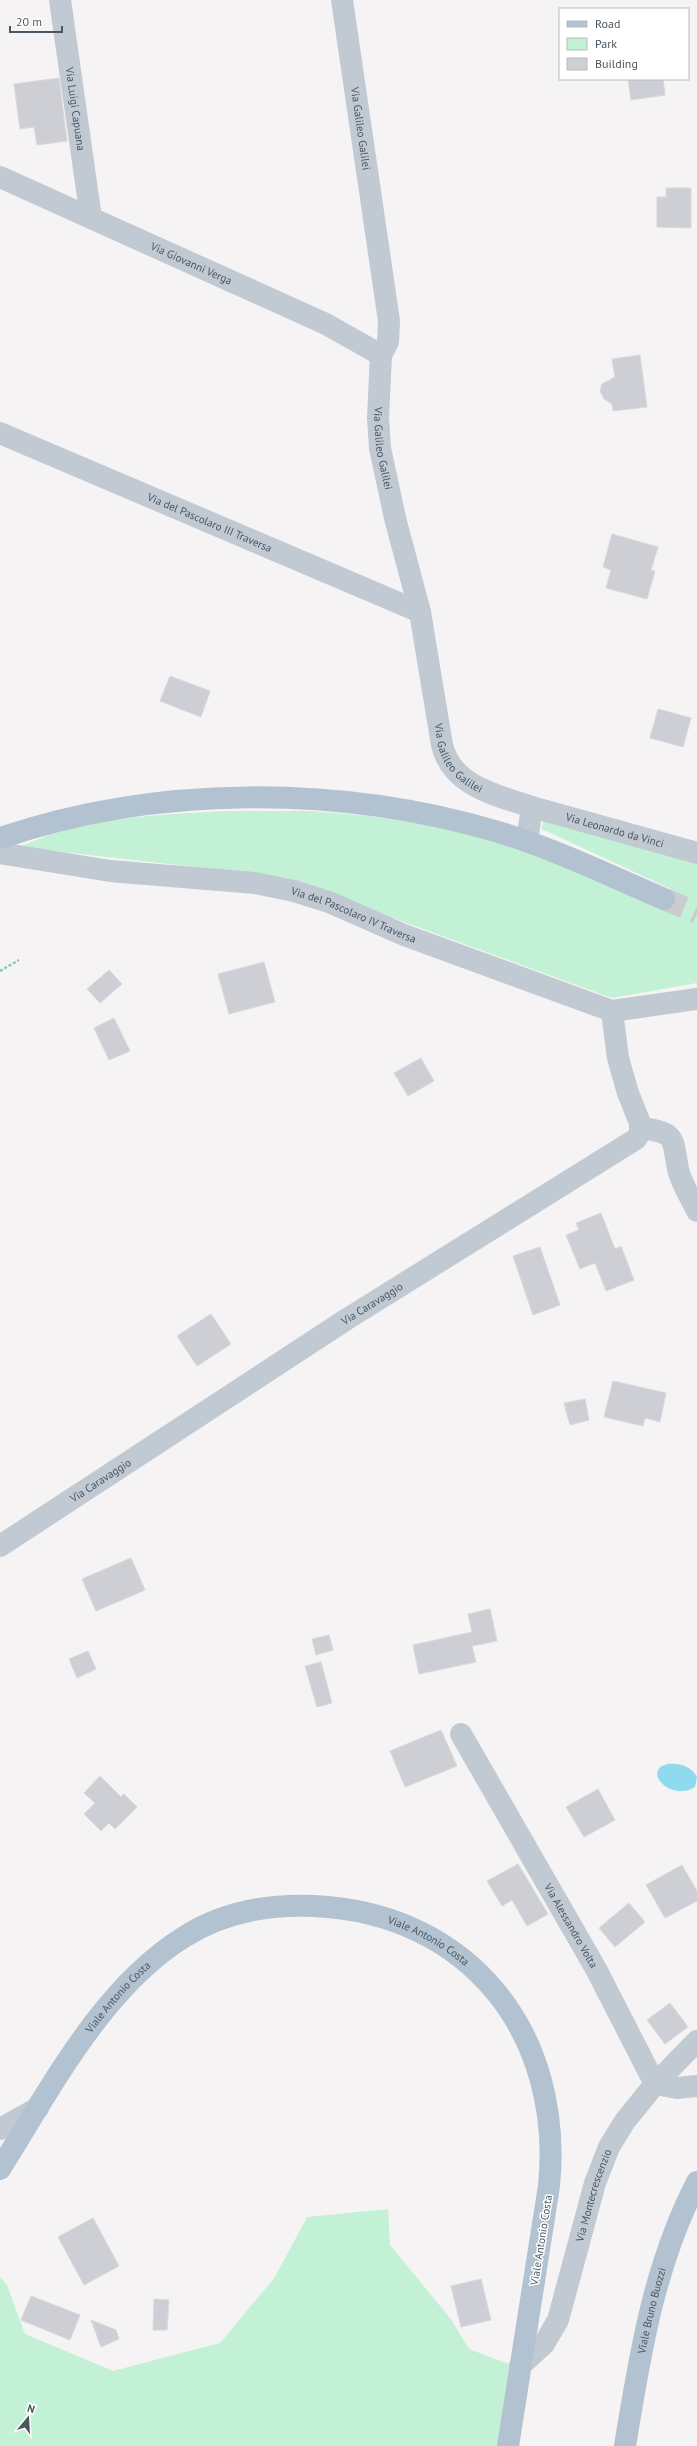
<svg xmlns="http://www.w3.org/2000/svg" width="697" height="2446" viewBox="0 0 697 2446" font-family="'PT Sans',sans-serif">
<rect width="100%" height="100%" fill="#f5f3f3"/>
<path fill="#c3f1d5" d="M227,811H309L371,816L462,830L516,846L664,908L671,889L542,829L543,818L697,860V983L612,998L314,889L204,868L19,847C33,842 47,835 62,831C115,816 172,814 227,811Z
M388,2209L390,2245L450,2318L469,2349L514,2366L500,2446H0V2277L7,2285L25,2334L113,2371L220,2343L275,2277L307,2217Z"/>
<path fill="#90daee" d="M668,1764C679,1763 691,1766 697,1777L695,1787C670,1803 641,1769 668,1764Z"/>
<path fill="#cdcfd5" stroke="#d7d9de" d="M59,78L67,141L37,145L34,127L20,129L14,84Z
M628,79H663L665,95L631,100Z
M666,188H691V228L657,227V197H666Z
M640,355L647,407L613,411L612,404L604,399L600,391L602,384L615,377L612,359Z
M612,534L658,547L651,570L655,571L647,599L606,588L611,570L603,567Z
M170,676L210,691L201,717L160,701Z
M658,709L691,718L683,747L650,738Z
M264,962L275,1002L229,1014L218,974Z
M109,970L122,984L100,1003L87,989Z
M114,1018L130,1051L109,1060L94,1028Z
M421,1058L434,1081L408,1096L394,1073Z
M601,1213L615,1249L621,1246L634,1280L606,1291L595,1263L580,1269L566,1235L579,1230L576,1223Z
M540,1247L560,1305L533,1315L513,1256Z
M211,1314L231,1344L197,1366L177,1336Z
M613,1381L666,1393L660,1422L645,1418L643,1426L604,1417Z
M585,1399L589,1420L570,1425L564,1403Z
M131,1558L145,1590L96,1611L82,1579Z
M490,1609L497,1641L472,1646L476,1662L419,1674L413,1645L472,1632L468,1614Z
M329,1635L333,1650L316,1655L312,1639Z
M88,1651L96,1669L77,1678L69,1659Z
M321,1662L332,1703L317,1707L305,1666Z
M441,1730L457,1766L405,1787L390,1751Z
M100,1776L121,1797L124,1794L137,1807L115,1829L109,1823L101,1831L84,1814L95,1803L84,1793Z
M598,1789L615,1820L584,1837L566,1807Z
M518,1864L548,1914L527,1926L512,1900L502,1906L487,1881Z
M682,1865L697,1891V1901L665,1918L646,1885Z
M629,1903L645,1922L615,1947L599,1928Z
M670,2003L688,2027L665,2044L647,2020Z
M93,2218L119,2266L84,2285L58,2237Z
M481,2279L491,2320L461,2327L451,2286Z
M31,2296L80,2315L70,2340L21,2320Z
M154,2299L169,2300L167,2330H153Z
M91,2320L116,2330L119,2339L101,2347Z"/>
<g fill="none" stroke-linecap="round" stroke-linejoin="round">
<path stroke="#caccce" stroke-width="22" stroke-dasharray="22 11" stroke-linecap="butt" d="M664,899L697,913"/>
<path stroke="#7ad0a6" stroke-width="2.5" stroke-dasharray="3 2" stroke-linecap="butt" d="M0,971L19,960"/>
<g stroke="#c1cad2" stroke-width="22">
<path id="s1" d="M60,0L91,218"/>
<path id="s2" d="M342,0L389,321L388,342L381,355L378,417L380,448L395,518L420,612L442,745C452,787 497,795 532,807L527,841"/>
<path id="s3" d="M0,177L326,324L381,355"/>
<path id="s4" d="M0,433L420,612"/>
<path id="s5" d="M532,807L697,853"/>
<path id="s6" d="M0,853L110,871L255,883L294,891L329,902L404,935L612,1011L697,999"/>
<path d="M641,1128C677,1133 672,1137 678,1169C681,1183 691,1198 697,1211"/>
<path id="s7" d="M0,1546L347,1319L636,1139L640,1133V1123L628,1093L618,1058L612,1011"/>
<path id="s8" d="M461,1734L596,1969L655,2084L677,2088L697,2086"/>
<path d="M0,2129L38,2108"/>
<path id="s9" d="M520,2366L544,2344L558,2320L595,2183L609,2147L625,2121L655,2084L697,2041"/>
</g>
<g stroke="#b3c2d1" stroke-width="22">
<path d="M0,838C157,785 336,785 495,831C553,848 608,875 664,899"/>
<path id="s10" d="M0,2169C51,2088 102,1988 184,1937C223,1912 269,1904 314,1906C470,1913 564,2034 549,2186L508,2446"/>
<path id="s11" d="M625,2446C640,2354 654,2265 697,2182"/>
</g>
</g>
<g text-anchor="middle" stroke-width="3" stroke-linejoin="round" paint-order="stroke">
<g font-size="11" fill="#4a5661" stroke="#fff">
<text dy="4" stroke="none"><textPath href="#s1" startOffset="110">Via Luigi Capuana</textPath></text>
<text dy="4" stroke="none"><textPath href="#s2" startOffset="130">Via Galileo Galilei</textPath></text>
<text dy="4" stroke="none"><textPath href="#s3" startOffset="210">Via Giovanni Verga</textPath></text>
<text dy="4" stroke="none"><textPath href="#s2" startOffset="454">Via Galileo Galilei</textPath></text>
<text dy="4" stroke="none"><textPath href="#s4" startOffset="228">Via del Pascolaro III Traversa</textPath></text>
<text dy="4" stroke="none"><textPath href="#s2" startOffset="777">Via Galileo Galilei</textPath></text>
<text dy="4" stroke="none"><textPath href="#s5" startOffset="86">Via Leonardo da Vinci</textPath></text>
<text dy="4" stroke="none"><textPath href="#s6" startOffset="361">Via del Pascolaro IV Traversa</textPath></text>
<text dy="4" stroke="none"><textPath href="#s7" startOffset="444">Via Caravaggio</textPath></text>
<text dy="4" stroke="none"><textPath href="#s7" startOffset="120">Via Caravaggio</textPath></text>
<text dy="4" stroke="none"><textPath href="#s8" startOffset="221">Via Alessandro Volta</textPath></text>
<text dy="4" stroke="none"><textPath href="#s10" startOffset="556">Viale Antonio Costa</textPath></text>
<text dy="4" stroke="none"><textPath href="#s10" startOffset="209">Viale Antonio Costa</textPath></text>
<text dy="4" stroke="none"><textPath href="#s9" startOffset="190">Via Montecrescenzio</textPath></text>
<text transform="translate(541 2240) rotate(-81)" y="4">Viale Antonio Costa</text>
<text dy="4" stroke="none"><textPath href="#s11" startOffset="138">Viale Bruno Buozzi</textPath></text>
</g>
</g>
<rect x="559" y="8" width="130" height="72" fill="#ffffff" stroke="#b7bbc0"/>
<rect x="567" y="21" width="20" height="6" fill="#b3c2d1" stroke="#b7bbc0"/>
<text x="595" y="28" font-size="12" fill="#4a5661">Road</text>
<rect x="567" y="38" width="20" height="12" fill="#c3f1d5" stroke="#b7bbc0"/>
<text x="595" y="48" font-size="12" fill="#4a5661">Park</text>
<rect x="567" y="58" width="20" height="12" fill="#cdcfd5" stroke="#b7bbc0"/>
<text x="595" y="68" font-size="12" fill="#4a5661">Building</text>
<g transform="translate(28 2418) rotate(18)" stroke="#ffffff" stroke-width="3" paint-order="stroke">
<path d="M0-3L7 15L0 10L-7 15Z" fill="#4a5661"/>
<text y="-6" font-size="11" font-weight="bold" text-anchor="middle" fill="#4a5661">N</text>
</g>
<path d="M10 26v6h52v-6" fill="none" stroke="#4a5661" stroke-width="2"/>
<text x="16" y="26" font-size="12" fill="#4a5661" stroke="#ffffff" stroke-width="3" paint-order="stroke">20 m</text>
</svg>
